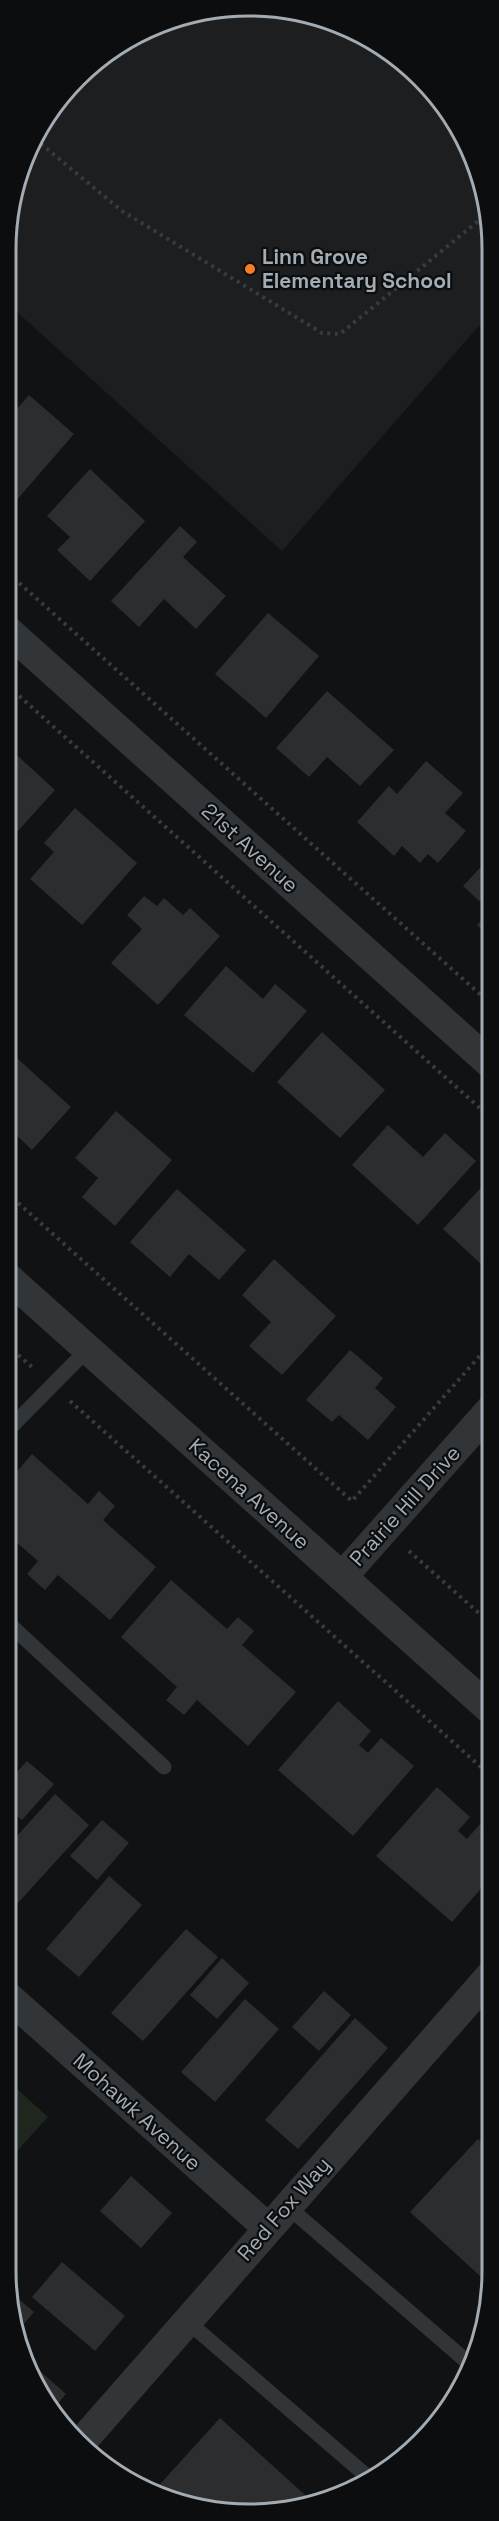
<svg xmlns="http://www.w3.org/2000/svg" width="499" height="2521" viewBox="0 0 499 2521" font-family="'Space Grotesk',sans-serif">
<rect width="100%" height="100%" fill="#111213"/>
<path fill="#1d1e20" d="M281,8L357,31L422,78L474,156L492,233V311L282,551L8,304V218L38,128L101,57L186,14Z"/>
<path fill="#1e261e" d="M6,2079L48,2117L17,2151L6,2141Z"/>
<path fill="#2c2d2f" d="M29,395L74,434L8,510V419Z
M90,469L145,521L90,581L57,550L70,537L47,516Z
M180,526L197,542L183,557L226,596L196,629L164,599L139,627L111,601Z
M268,613L319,656L266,718L215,674Z
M327,691L394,750L360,786L327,757L309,777L276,748Z
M8,747L55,790L16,833L7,825Z
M426,761L463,793L445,813L466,831L438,863L428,854L420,863L402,846L394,856L357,822L389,786L397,794Z
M75,808L137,863L82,925L30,879L54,852L44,843Z
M492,855V939L477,925L490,911L463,886Z
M144,896L157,906L164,898L183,915L190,908L220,936L158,1005L111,963L142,929L127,915Z
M226,966L263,999L275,984L307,1011L253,1073L184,1015Z
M322,1032L385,1090L340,1138L277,1082Z
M7,1049L71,1107L32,1150L7,1126Z
M116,1111L172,1160L115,1226L82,1197L98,1178L75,1158Z
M388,1125L423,1157L445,1133L476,1161L418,1225L352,1165Z
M488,1180L492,1183V1274L443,1229Z
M177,1189L246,1250L219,1280L189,1254L170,1277L130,1242Z
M274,1259L336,1316L282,1375L249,1346L271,1322L242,1295Z
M350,1350L383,1378L375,1388L396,1407L368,1440L339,1415L332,1422L306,1400Z
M32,1454L88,1504L99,1491L115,1506L103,1520L156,1567L110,1620L58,1575L45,1590L27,1574L38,1561L7,1534V1483Z
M171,1580L227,1629L238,1617L254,1631L242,1645L296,1692L248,1746L197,1700L184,1715L166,1700L177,1687L121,1637Z
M338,1701L371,1731L359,1745L368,1753L381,1738L414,1766L353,1836L278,1770Z
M27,1761L54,1784L22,1820L6,1807V1784Z
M437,1787L470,1817L458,1831L467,1839L480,1824L491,1834V1877L452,1922L376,1856Z
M55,1794L89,1825L6,1916V1848Z
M102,1820L129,1843L97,1880L70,1856Z
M109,1876L142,1905L79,1977L46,1949Z
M186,1929L218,1957L143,2041L111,2013Z
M222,1958L249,1983L217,2019L190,1995Z
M324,1991L351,2015L319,2051L292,2027Z
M245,1999L279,2029L215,2102L181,2072Z
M355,2018L388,2048L298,2149L265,2120Z
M478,2139L491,2151V2286L410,2212Z
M131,2176L172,2213L141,2248L100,2211Z
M62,2262L125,2316L95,2351L32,2297Z
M10,2292L34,2312L18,2331L10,2293Z
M23,2356L66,2394L54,2408L24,2364Z
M220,2418L315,2504L234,2514L152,2493Z"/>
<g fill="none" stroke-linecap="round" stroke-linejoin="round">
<path stroke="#383c3f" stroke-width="4" stroke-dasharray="3 4.5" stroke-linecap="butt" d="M35,139L122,211L322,333L340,334L488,213
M8,573L492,1005
M8,686L492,1119
M7,1193L352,1501L492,1342
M7,1345L33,1368
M70,1401L491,1776
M409,1551L491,1624"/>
<path stroke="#323538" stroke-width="15" d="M7,1431L88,1349
M7,1622L164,1767
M287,2206L472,2366
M187,2321L369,2478"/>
<path stroke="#323538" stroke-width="30" d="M8,631L492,1065
M7,1277L491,1710
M342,1577L492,1408
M6,1995L268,2228
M79,2445L491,1975"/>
</g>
<circle fill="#f97c24" stroke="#0c0d0e" stroke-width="2" cx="250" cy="269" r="6"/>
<g text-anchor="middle" stroke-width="4.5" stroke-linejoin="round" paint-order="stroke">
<g font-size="21" font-weight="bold" fill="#a2acb4" stroke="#0c0d0e" text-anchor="start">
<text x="262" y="264">Linn Grove<tspan x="262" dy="24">Elementary School</tspan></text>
</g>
<g font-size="21" fill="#a2acb4" stroke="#0c0d0e">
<text transform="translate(250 848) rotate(42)" y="7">21st Avenue</text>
<text transform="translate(249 1494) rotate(42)" y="7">Kacena Avenue</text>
<text transform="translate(405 1506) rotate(-48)" y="7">Prairie Hill Drive</text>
<text transform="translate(137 2112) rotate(42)" y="7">Mohawk Avenue</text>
<text transform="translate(284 2209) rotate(-49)" y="7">Red Fox Way</text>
</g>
</g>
<path d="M0 0H499V2521H0ZM249 16H249A233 233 0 0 1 482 249V2271A233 233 0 0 1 249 2504H249A233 233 0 0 1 16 2271V249A233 233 0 0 1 249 16Z" fill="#0c0d0e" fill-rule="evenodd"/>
<path fill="none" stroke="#a2acb4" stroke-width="3" d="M249 16H249A233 233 0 0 1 482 249V2271A233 233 0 0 1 249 2504H249A233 233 0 0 1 16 2271V249A233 233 0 0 1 249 16Z"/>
</svg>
